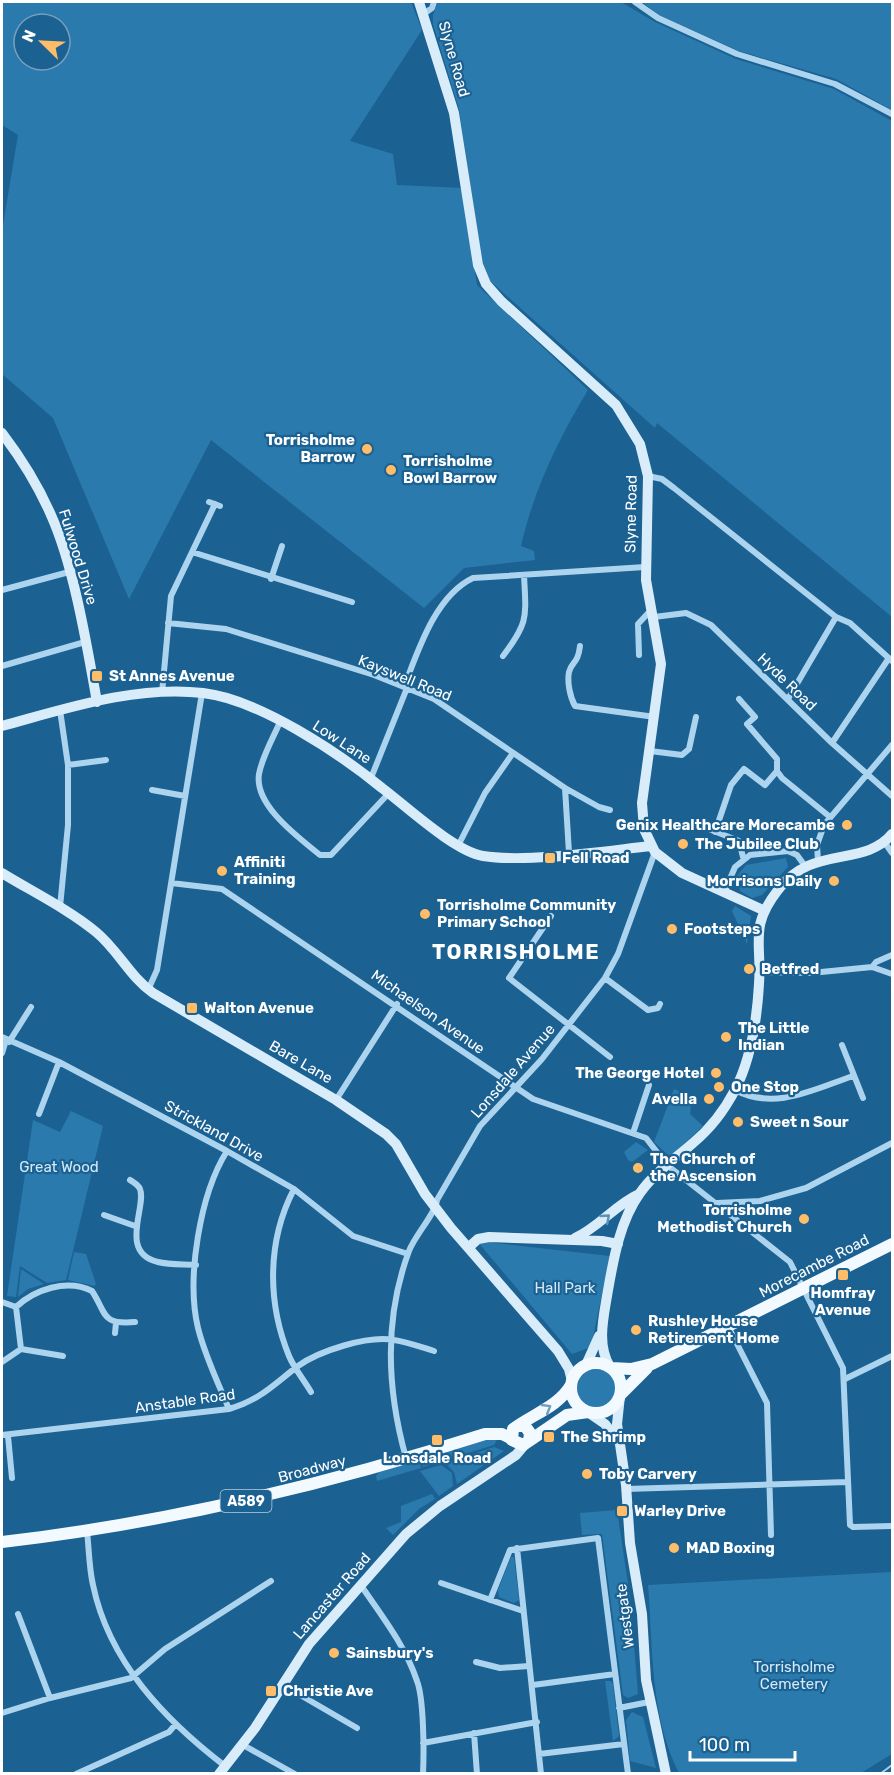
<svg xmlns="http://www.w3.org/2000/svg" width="894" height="1775" viewBox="0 0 894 1775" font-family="Rubik,sans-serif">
<rect width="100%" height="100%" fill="#1b6192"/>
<path fill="#2b7aae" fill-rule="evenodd" d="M2,2H411L422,30L350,141L393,154L397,185L463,188L477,285L588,390C558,440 534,489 521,546L534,551L535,560L464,568L424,608L211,440L129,599L53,418L2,374V231L18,135L2,125ZM24,24H60V60H24Z
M438,2H621L655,22L736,59L834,89L892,121V617L657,423L655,428L489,280L482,264L459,109L433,24V15Z
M642,2H892V110L836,79L739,51L659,15Z
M786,858L788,867L762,895L752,898L740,891L737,876L746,865Z
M735,906L751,916L747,944L732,911Z
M674,1089L692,1097L690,1114L703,1126L670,1157L654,1142Z
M71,1111L103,1126L66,1280L47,1283L20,1266L16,1297L7,1296L33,1120L60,1132Z
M636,1142L648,1150L632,1162L628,1160L624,1152Z
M477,1241L610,1256L591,1347L572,1354Z
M74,1252L86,1254L96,1284L94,1286L68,1280Z
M21,1269L44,1284L28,1289L18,1297Z
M577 1389a20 20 0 1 1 40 0a20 20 0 1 1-40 0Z
M489,1438H498L494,1445L423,1467L421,1460Z
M494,1447L504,1451L457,1484L454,1472L445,1463Z
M419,1460L421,1468L377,1481L376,1476L379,1472Z
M441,1465L452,1473L453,1486L439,1496L420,1471Z
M432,1494L435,1499L419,1509L393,1535L386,1528L401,1522V1506Z
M617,1510L630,1597L638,1694L628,1698L623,1695L602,1534L582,1535L580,1513Z
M511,1557H514L519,1600L514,1603L499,1597L498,1590Z
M892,1572V1754L861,1773H679C650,1717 653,1647 648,1585Z
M605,1681H611L613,1684L619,1736L613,1741Z
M632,1712L643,1717L656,1768L630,1761L626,1720Z"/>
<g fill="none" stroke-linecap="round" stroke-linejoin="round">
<path stroke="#9fd1f1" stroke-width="2" d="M880,1774L892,1765"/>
<path stroke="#acd4ef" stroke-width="6" d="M635,2L658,18L737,54L835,84L892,114
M425,13L432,8L434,2
M648,476L662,479L674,488L836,617L850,623L892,661
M209,502L220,506
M192,552L352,602
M271,579L282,546
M2,590L69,572
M654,617L686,613L711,625L832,743L892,796
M168,623L226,629L374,675L434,699L565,788L599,807L610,810
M580,646C578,664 572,661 569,672C567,682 570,697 575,706L655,717
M639,655L638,624L651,610
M503,656C529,622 526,617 524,575
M2,666L85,642
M404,687C418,651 435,596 473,578L645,567
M162,693L171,596L215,504
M739,699L755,717L747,724L777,759V771L782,778L830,817
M788,699L836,617
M60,710L68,765V825L60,907
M280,722C273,738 262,757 259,774C254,805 298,837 320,855H331L389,793
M832,743L889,658
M650,751L682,755L689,749L696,717
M68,765L106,760
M371,778L407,688
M565,788L569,853
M152,790L185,796
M704,827L739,841L743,857
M715,832L731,785L744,769L765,785L777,771
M885,843L892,853
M459,844L485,793L513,753
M818,861L817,845L824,825L892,745
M171,883L222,889L533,1099L646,1138L667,1165L790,1262L843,1368L850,1525L853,1527L892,1526
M724,893L735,867L750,855L788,851L797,855L805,866
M551,916L509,978L610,1057
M872,967L892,974
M759,972L811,973L872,967L876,962L892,955
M605,978L648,1010L658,1008L660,1004
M148,990L157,970L202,693
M2,1037L59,1062L227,1151L294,1189L353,1236L408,1254
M9,1042L31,1007
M842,1045L863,1098
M2,1053L6,1040
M735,1090C775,1111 814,1089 853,1076
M336,1100L397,1004
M39,1114L59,1062
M633,1133L649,1085
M227,1151C200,1194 186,1278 198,1328C205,1356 218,1383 229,1409
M130,1180C134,1183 138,1184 140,1189C147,1206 118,1253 158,1262C170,1265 184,1264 196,1265
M294,1189C267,1241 267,1302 289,1356C294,1368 304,1380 311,1392
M717,1203L760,1201L806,1188L892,1143
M104,1215L135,1226
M2,1302L16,1307L21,1349
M16,1307C34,1290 67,1278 92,1291C107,1314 101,1325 135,1322
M728,1326L767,1403L771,1535
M115,1333L116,1323
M2,1362L21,1349L63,1356
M845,1379L892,1356
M2,1435L229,1409C260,1400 273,1385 298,1366C319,1351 368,1335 394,1340C407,1342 421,1347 434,1351
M8,1436L12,1478
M406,1458C387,1390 384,1318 409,1251C415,1235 436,1213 437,1200L480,1126L542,1059L605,978L618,954L655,852
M626,1489L847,1482
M87,1531C89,1549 89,1568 93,1585C109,1662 165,1720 225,1766
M517,1548L541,1774
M441,1583L523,1611
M360,1584C381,1615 405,1645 417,1681C424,1699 424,1753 423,1774
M490,1600L510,1550L598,1538L628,1774
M18,1614L50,1698
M476,1662L500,1668L529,1666
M283,1685L357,1728
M533,1685L615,1674
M619,1708L649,1702
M2,1713L50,1698L131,1678L165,1649L271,1581
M474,1733L477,1774
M423,1743L537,1722
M243,1745L295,1774
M539,1754L624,1744
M76,1774L169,1732L175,1725"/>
<path stroke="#d9ecfa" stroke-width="10" d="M419,2L454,113L478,265L486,284L501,301L616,405L640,444L648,476L646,580L661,664L642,803L644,829L655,852L682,873L763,910
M2,433C21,458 38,485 51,515C74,566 87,646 97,702
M2,726C65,709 136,685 203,693C258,699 339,753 382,788C406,806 454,851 483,856C528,863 605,851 651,846
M2,873C33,892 68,909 96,932C118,950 130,977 153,993L336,1100L386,1134L396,1144L425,1194L451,1228L558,1351L569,1369L572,1381
M575,1238C599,1227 615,1205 639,1194
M469,1247L478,1239L489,1237L602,1241L618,1244
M586,1365L599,1336
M610,1367C597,1345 603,1320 607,1296C613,1262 619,1222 640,1193C654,1173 675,1159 693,1143C710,1129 725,1109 735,1090C751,1059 757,1019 759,984C762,942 749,927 778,890C812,844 864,868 892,834
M620,1396L617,1424L626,1485L630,1543L642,1614L646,1680L666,1774
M589,1413L605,1424L617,1440
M219,1774L255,1728L309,1644L406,1534L440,1506L516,1455L527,1442"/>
<path stroke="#f3faff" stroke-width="12" d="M571 1388a25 25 0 1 1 50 0a25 25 0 1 1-50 0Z
M611,1368L631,1369L652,1364L892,1244
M621,1394L647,1368
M518,1426H525L530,1433L529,1441L523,1445L512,1440L513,1429C533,1414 558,1407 571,1385
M529,1441L567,1415L588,1412
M2,1542C167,1523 326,1485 485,1434H502L512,1439"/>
</g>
<defs><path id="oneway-chevron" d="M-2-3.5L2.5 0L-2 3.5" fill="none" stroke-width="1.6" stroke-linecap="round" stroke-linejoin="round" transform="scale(1.5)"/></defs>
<use stroke="#5e92b6" href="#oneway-chevron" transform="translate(606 1218) rotate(-41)"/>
<use stroke="#719ebe" href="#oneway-chevron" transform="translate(547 1408) rotate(-31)"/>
<g fill="#ffbd69" stroke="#1b6192" stroke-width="2">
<circle cx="367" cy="449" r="6"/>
<circle cx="391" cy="470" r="6"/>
<rect x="91" y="670" width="12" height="12" rx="3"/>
<circle cx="847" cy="825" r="6"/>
<circle cx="683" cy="844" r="6"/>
<rect x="544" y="852" width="12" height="12" rx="3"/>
<circle cx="222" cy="871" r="6"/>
<circle cx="834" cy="881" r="6"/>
<circle cx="425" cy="914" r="6"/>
<circle cx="672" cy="929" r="6"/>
<circle cx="749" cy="969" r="6"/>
<rect x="186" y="1002" width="12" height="12" rx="3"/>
<circle cx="726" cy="1037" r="6"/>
<circle cx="716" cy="1073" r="6"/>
<circle cx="719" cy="1087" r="6"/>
<circle cx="709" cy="1099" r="6"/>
<circle cx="738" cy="1122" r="6"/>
<circle cx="638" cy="1168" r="6"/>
<circle cx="804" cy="1219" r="6"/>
<rect x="837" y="1269" width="12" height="12" rx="3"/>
<circle cx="636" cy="1330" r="6"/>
<rect x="543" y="1431" width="12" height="12" rx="3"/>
<rect x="431" y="1434" width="12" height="12" rx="3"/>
<circle cx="587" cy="1474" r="6"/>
<rect x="616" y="1505" width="12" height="12" rx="3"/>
<circle cx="674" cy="1548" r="6"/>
<circle cx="334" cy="1653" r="6"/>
<rect x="265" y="1685" width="12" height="12" rx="3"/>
</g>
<g text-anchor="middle" stroke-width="4.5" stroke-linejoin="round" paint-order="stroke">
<rect fill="#1b6192" stroke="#bbd0de" stroke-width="1.5" x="220.5" y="1490" width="51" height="22" rx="4.5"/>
<g font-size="14" font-weight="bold" fill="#fff">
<text x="246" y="1506">A589</text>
</g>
<g font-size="15" fill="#fff" stroke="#1b6192">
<text transform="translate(454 59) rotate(74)" y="5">Slyne Road</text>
<text transform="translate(631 514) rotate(-89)" y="5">Slyne Road</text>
<text transform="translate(78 557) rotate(73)" y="5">Fulwood Drive</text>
<text transform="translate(405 678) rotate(22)" y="5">Kayswell Road</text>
<text transform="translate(787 682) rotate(44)" y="5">Hyde Road</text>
<text transform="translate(342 742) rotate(33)" y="5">Low Lane</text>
<text transform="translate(428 1012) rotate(35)" y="5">Michaelson Avenue</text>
<text transform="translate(301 1062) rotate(30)" y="5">Bare Lane</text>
<text transform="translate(513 1071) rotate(-49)" y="5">Lonsdale Avenue</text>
<text transform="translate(214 1131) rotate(29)" y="5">Strickland Drive</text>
<text transform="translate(814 1266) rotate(-27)" y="5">Morecambe Road</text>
<text transform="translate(185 1401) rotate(-8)" y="5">Anstable Road</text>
<text transform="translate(312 1469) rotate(-15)" y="5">Broadway</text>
<text transform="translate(332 1596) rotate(-49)" y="5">Lancaster Road</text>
<text transform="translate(625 1616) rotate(-97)" y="5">Westgate</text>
</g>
<g font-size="15" font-weight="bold" fill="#fff" stroke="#1b6192" text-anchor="start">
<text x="355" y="445" text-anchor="end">Torrisholme<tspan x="355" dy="17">Barrow</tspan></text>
<text x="403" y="466">Torrisholme<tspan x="403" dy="17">Bowl Barrow</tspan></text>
<text x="109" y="681">St Annes Avenue</text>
<text x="835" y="830" text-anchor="end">Genix Healthcare Morecambe</text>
<text x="695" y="849">The Jubilee Club</text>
<text x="562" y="863">Fell Road</text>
<text x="234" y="867">Affiniti<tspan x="234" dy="17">Training</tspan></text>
<text x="822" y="886" text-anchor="end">Morrisons Daily</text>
<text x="437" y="910">Torrisholme Community<tspan x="437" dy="17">Primary School</tspan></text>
<text x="684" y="934">Footsteps</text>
<text x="761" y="974">Betfred</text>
<text x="204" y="1013">Walton Avenue</text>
<text x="738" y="1033">The Little<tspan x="738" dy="17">Indian</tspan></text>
<text x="704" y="1078" text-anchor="end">The George Hotel</text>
<text x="731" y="1092">One Stop</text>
<text x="697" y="1104" text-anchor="end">Avella</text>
<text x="750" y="1127">Sweet n Sour</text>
<text x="650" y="1164">The Church of<tspan x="650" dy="17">the Ascension</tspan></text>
<text x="792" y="1215" text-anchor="end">Torrisholme<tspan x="792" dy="17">Methodist Church</tspan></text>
<text x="843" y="1298" text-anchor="middle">Homfray<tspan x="843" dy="17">Avenue</tspan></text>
<text x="648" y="1326">Rushley House<tspan x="648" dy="17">Retirement Home</tspan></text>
<text x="561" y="1442">The Shrimp</text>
<text x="437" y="1463" text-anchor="middle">Lonsdale Road</text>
<text x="599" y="1479">Toby Carvery</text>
<text x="634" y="1516">Warley Drive</text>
<text x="686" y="1553">MAD Boxing</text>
<text x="346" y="1658">Sainsbury's</text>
<text x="283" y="1696">Christie Ave</text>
</g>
<g font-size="15" fill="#d2eafa" stroke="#1b6192">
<text x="59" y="1172">Great Wood</text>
<text x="565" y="1293">Hall Park</text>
<text x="794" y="1672">Torrisholme<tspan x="794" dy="17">Cemetery</tspan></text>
</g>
<g font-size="21" font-weight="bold" letter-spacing="1.5" fill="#fff" stroke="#1b6192">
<text x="516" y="959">TORRISHOLME</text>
</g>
</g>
<rect width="894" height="1775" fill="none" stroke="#ffffff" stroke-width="6"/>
<g transform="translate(42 42) rotate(294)"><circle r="28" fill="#1b6192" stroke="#76a0be" stroke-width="1.5"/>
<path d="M0-4.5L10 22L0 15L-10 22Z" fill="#ffbd69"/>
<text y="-9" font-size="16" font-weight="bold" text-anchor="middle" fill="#ffffff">N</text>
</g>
<path d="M690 1751v9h105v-9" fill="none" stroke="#ffffff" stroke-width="3"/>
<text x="699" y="1751" font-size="18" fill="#ffffff" stroke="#1b6192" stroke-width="4.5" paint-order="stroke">100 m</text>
</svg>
